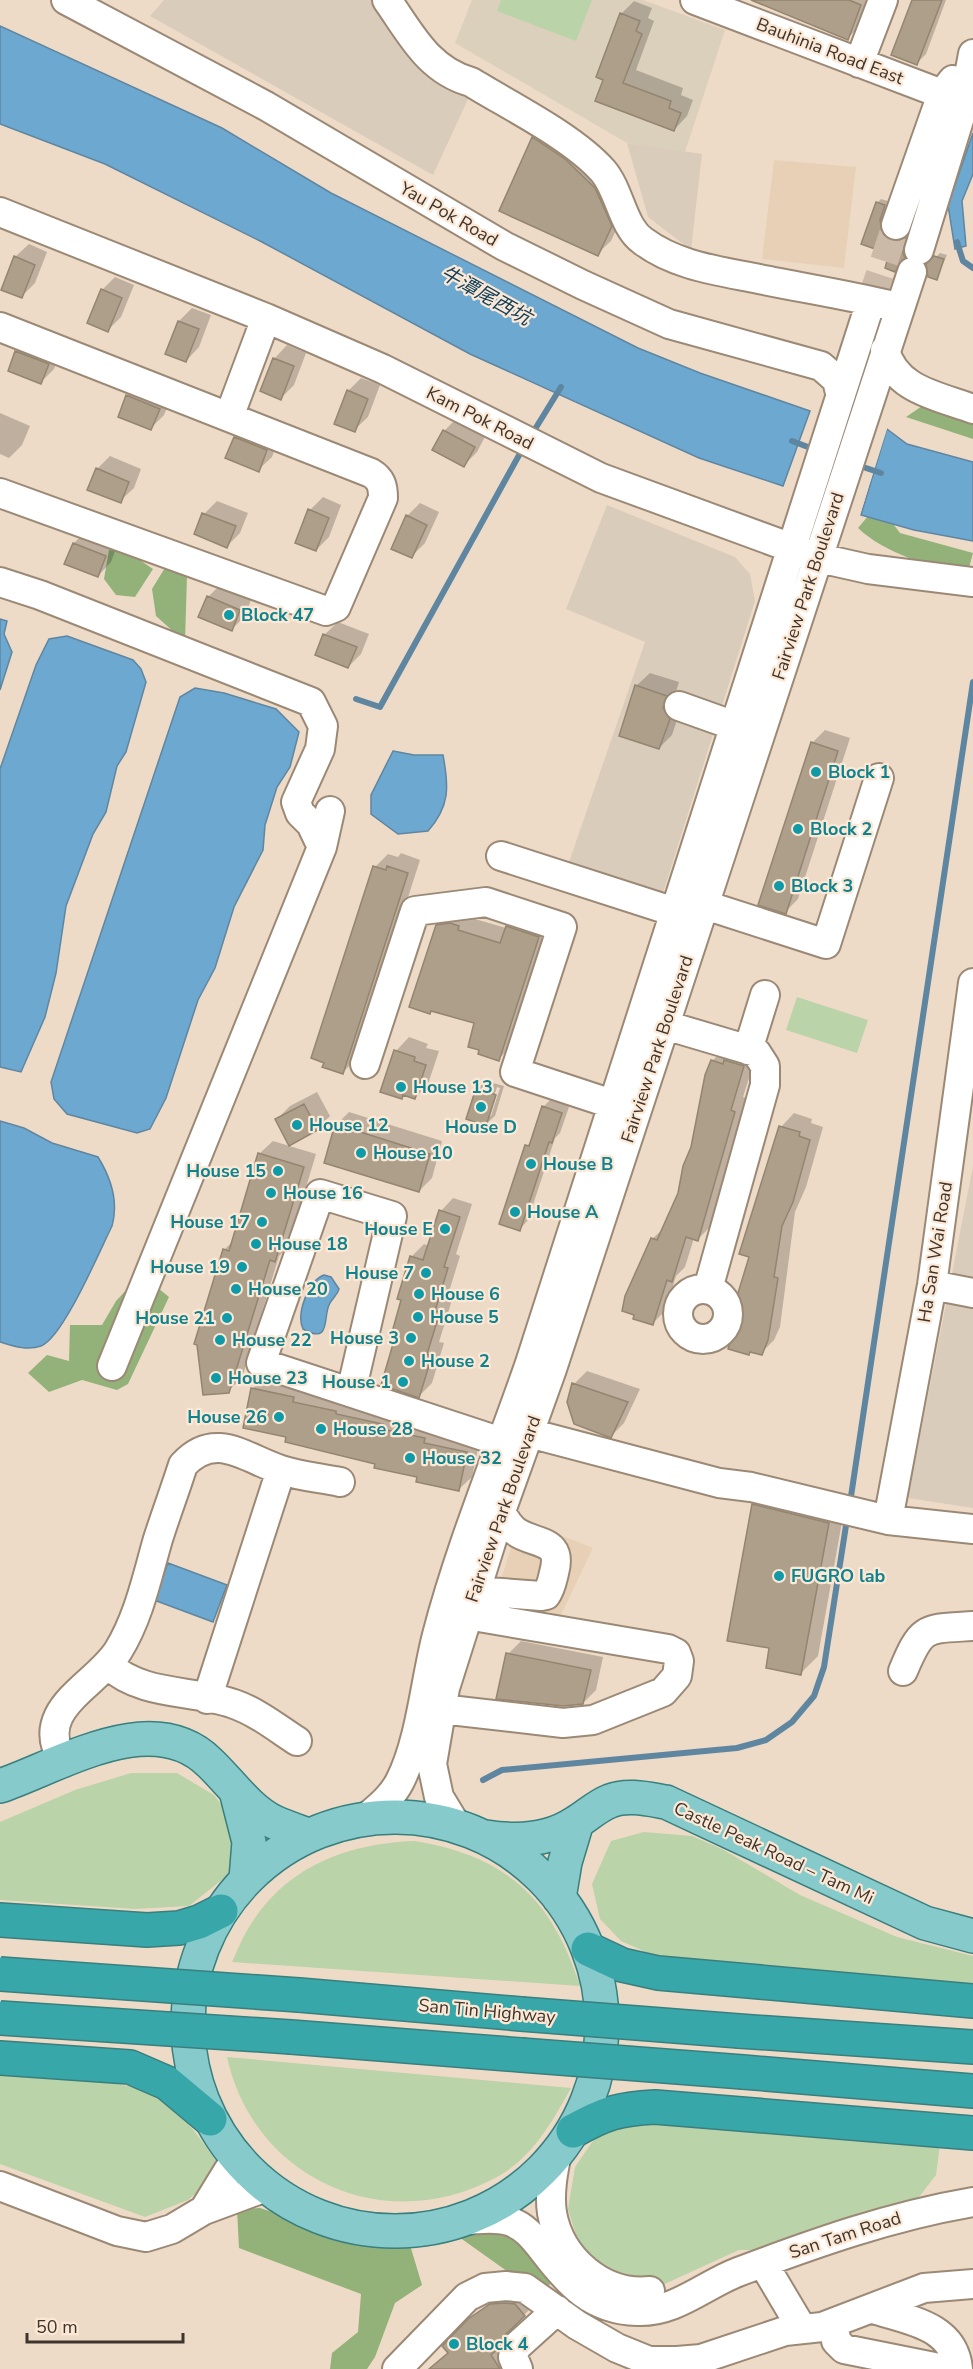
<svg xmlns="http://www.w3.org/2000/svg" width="973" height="2369" viewBox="0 0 973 2369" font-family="'Nunito Sans','Noto Sans TC',sans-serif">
<rect width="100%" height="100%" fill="#eedbc7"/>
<path fill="#e8d0b6" d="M774,160L856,167L844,268L762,259Z
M520,1519L593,1548L559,1619L492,1608Z"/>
<path fill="#daccba" d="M164,0H373L469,97L433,175L150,16Z
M627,143L702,154L691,250L648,217Z
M607,505L735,557L750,574L755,601L662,896L568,865L645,642L566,609Z
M973,1166V1508L908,1498Z"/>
<path fill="#dbd0bc" d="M472,0H643L725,30L685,152L627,143L455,43Z"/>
<path fill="#bbd3a8" d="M501,0H592L576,41L497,11Z
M797,997L868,1020L857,1053L786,1030Z
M131,1773H177L214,1795L236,1825L238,1862L223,1879L189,1906L135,1909L0,1900V1822L75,1790Z
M644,1832L692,1836L722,1849L800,1895L897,1937L973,1956V1987L657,1957L621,1941L600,1919L592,1884L611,1841Z
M415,1841C507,1856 552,1899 580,1986L232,1962C238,1949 243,1936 251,1924C287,1866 349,1843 415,1841Z
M227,2057L571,2088C552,2122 533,2157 497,2177C386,2238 254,2180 227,2057Z
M0,2075C46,2078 124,2075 162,2100C187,2117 205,2145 222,2170L188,2200L145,2217L0,2164Z
M656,2121L940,2145L936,2175L912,2206L766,2250H739L658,2287L617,2281L581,2252L568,2209L575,2167L597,2135L622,2122Z"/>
<path fill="#93b279" d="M928,402L973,419V439L906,417Z
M878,504L900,533L973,553L967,575C931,566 885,554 858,528Z
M109,550L128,552L153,569L135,597L116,595L104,579Z
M166,566L187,576L185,642L156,616L152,589Z
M141,1274L169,1297L128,1384L117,1390L82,1380L49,1392L28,1373L47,1355L69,1361L70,1325H102L116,1301Z
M260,2208L331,2231L410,2245L422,2285L395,2303L375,2357L367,2369H330L332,2353L358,2332L361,2294L239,2248L237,2209Z
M508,2218L553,2276L546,2293L514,2276L459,2237Z"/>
<path fill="#6da8d1" stroke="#5f86a0" stroke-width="1.5" d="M0,26L222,128L331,193L638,348L700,373L810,411L783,486L699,458L470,354L262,242L105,164L0,124Z
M973,133V174L962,201L966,246L955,249L948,205Z
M887,429L907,444L973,462V541L914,530L861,515Z
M0,619L7,621L4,634L12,652L0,690Z
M67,636L133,660L141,669L146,682L126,752L117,766L106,812L93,834L66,906L56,973L45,1017L21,1072L0,1067V769L36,665L49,639Z
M195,688L224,693L276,709L299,732L290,767L277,787L265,825L263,850L234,907L215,968L198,1000L166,1098L150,1129L137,1133L67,1114L54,1099L51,1082L180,697Z
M393,751L414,755H443C449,787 450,806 428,831L398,834L371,814V795Z
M0,1121L24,1128L52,1143L98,1157C111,1178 119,1201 112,1226C100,1250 63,1338 41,1346C27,1351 13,1346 0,1342Z
M324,1275L331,1277L339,1289C337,1296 332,1298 329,1305C323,1318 331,1345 303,1329C296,1314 308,1281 324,1275Z
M168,1563L227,1585L213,1622L154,1600Z"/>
<path fill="#eedbc7" d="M886,426H888L859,518L858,514Z"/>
<path fill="#0003" fill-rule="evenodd" d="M750,0H869L859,27L848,38Z
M913,0H946L926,54L917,63Z
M634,1L652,8L648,18L654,21L636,70L683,88L681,95L693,100L687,116L674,130L605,79L621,14Z
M546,125L624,212L611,241L597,254L533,138Z
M881,199L888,201L884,215L887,231L896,237L908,235V253L898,266L891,253L863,243L877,203Z
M29,244L47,252L35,283L22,296L15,257Z
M940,253L947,255L936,279L928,265Z
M115,277L134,285L121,317L108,330L102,290Z
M192,308L211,315L199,347L186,361L167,353L179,321Z
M30,338L61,351L54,369L41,382L10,370L17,352Z
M287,345L306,353L294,385L281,398L274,359Z
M361,378L380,385L368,417L354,430L348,391Z
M141,383L172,395L164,415L151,428L127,396Z
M0,413L30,426L22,445L9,458L0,454Z
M457,418L487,433L477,452L464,465L444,431Z
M248,425L279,437L272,457L258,470L235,438Z
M110,456L141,469L134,488L120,501L97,469Z
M323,497L341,505L329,537L316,550L310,510Z
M217,501L248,513L240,533L227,546L204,514Z
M420,503L439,512L425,543L412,556L407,516Z
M87,530L118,543L111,562L98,576L66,563L74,543Z
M221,584L252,597L245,616L232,629L208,597Z
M338,622L369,634L361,654L348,667L324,635Z
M650,673L679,682L675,695L682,705L672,735L659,748L636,686Z
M825,730L850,738L798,899L785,912L812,743Z
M401,853L420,860L356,1059L343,1072L375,867L388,854L398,857Z
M451,912L506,928L520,913L551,924L511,1046L498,1060L476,1022L433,1009L430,1013L437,926Z
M409,1037L428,1044L426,1048L439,1051L428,1084L415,1098L404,1094L401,1097L396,1051Z
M726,1048L757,1053L743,1097L748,1099L711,1226L698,1239L694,1238L685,1267L676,1276L666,1310L653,1323L652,1239L665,1227L679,1193L712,1061Z
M486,1081L504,1086L495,1116L486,1124L477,1089ZM497,1087L500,1088L491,1116H488Z
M317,1092L330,1116L317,1129L277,1119L290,1106Z
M552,1098L570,1104L560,1133L555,1138L528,1220L520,1229L527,1146L532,1140L543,1107Z
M349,1112L442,1141L432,1178L419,1191L336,1125Z
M794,1113L812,1119L811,1123L823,1127L806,1187L795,1212L780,1327L774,1340L761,1353L743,1303L751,1256L781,1127Z
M273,1141L316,1154L288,1247L279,1256L242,1378L228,1391L224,1250L233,1241L259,1154Z
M453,1198L472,1204L456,1254L460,1256L447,1298L452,1300L439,1342L444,1343L432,1383L419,1396L395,1343L411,1257L424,1244L429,1246L441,1211Z
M587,1371L640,1389L624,1423L611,1436L574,1384Z
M266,1376L480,1439L472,1477L458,1490L288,1436L252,1389Z
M771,1488L845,1505L818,1656L801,1673L771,1647L753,1505Z
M521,1641L603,1657L596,1690L583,1703L508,1654Z
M496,2296L537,2302L517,2322L511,2334L521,2369H429L449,2352L444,2346Z"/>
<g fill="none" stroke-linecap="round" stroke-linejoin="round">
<path stroke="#5f86a0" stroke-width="6" d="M957,242L963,261L973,268
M532,434L561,387
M792,441L816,450
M857,465L881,473
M356,699L380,707L523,448
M850,1503L973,682
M483,1780L502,1770L737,1748L766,1740L792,1722L814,1696L824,1667L847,1519"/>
</g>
<path fill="#ae9f8a" stroke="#938570" stroke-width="1.5" d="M751,0H849L861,5L848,40Z
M912,0H942L917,65L891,55Z
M620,13L640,21L636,31L642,34L623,83L671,101L669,108L681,113L674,131L595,101L603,80L596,77Z
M532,137L565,159L595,188L612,226L598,256L499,211Z
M876,202L885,205L880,220L883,235L891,241L905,238L903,253L905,258L895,272L885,268L889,254L861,244Z
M14,256L35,265L22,298L1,290Z
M934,256L944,259L937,280L928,277L926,264Z
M101,289L122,298L108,332L87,323Z
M178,321L199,329L186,362L165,354Z
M15,351L49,364L41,384L8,371Z
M273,358L294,366L281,400L260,391Z
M347,390L368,399L355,432L334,424Z
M126,395L160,409L151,430L118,417Z
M443,430L475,447L464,467L432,450Z
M234,437L267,450L259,472L225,458Z
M96,468L129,482L121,503L87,490Z
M308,509L329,518L316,551L295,543Z
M202,513L236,526L227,548L194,534Z
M406,515L427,525L412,558L391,549Z
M73,543L106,556L98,577L64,564Z
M207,596L240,610L232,631L198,617Z
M323,634L357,647L348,668L315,655Z
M635,685L667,696L663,708L670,719L659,749L619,736Z
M811,742L838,751L786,914L758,905Z
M373,866L386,870L387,866L408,873L343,1074L322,1067L324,1063L311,1058Z
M450,923L459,926L458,930L500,943L506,926L539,937L499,1061L478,1054L479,1050L468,1047L474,1023L431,1011L430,1014L409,1007L436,925Z
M394,1050L415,1057L414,1061L426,1065L415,1099L403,1095L402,1099L380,1092Z
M711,1060L723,1064L724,1060L744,1066L731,1110L735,1112L698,1241L686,1237L672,1282L667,1280L653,1325L633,1319L634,1315L622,1311L625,1296L651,1238L657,1240L678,1193L683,1166L691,1147L705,1075Z
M476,1088L496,1095L486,1126L466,1119Z
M304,1104L318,1130L289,1146L275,1119Z
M542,1106L562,1113L552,1143L549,1142L520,1231L499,1224L525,1145L529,1146Z
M335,1124L430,1154L419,1192L324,1163Z
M779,1126L800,1132L799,1136L810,1140L793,1202L782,1226L774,1277L778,1278L768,1340L762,1355L750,1352L749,1355L728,1349L742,1304L735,1303L749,1257L739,1254Z
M258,1153L304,1167L275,1262L270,1260L229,1393L203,1395L197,1345L194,1344L223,1249L229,1251Z
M439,1210L460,1217L444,1267L448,1268L435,1311L440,1312L427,1354L432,1356L419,1398L381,1385L393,1344L389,1343L401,1300L397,1299L410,1256L423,1260Z
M572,1383L628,1402L611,1438L574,1424L567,1402Z
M251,1388L294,1397L293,1402L336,1411V1414L383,1424L382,1429L425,1438L424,1443L467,1452L459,1491L416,1482L417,1477L374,1468L375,1464L285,1442L286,1437L243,1428Z
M752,1504L829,1523L801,1675L766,1668L769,1648L727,1641Z
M506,1653L591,1670L583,1704L563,1706L496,1699Z
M506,2303L515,2304L525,2316L505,2335L498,2349L491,2355L500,2369H429L448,2353L442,2346L468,2319L490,2304Z"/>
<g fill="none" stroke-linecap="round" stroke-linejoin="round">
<path stroke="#cbbaa8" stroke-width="28" stroke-dasharray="28 14" stroke-linecap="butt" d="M871,301L896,225"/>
<defs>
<path id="minor" d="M66,0L266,106L504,246L583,285L669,324L821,366L837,380L840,393
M387,0C411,34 428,70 471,82C510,106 573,137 603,171C620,191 622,226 643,241C676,266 720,271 759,279C803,288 846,295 889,305
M695,0L942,94L963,107
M859,63L883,0
M0,212L266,318L383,369L601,478L819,558L868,569L973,582
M896,225L942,94L953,80
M919,250L963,107L973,54
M0,327L371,473C381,479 383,486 383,498L336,607L326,611L0,493
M885,350C895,390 938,396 973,409
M229,417L266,318
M0,582L40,595L311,702L323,726L320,749L296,802L300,813L311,824L322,847
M679,706L735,726
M501,856L675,912
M705,905L826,944L879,778
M665,1025L756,1052L765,1066V1085L708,1289
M748,1050L765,995
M365,1064L415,911L486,902L562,927L515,1072L612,1104
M932,1285L973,1293
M678 1314a25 25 0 1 1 50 0a25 25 0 1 1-50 0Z
M112,1366L322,847L330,811
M351,1392L392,1216L320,1194L261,1363L520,1448
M510,1428L719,1483L751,1487L888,1520L973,1529
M888,1520L932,1285L973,983
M472,1597L488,1592L541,1596L546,1595C551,1588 552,1581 554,1573C563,1540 539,1545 518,1533C510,1528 505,1520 501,1511
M108,1665C144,1697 192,1689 234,1704C257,1712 277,1728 297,1741
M903,1671C922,1625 925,1629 973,1626
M207,1699L281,1470
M441,1709L563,1723L593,1720L663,1692L677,1676L679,1661L676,1653L668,1649L467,1615
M64,1762C30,1710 95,1687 118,1651C139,1617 147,1577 158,1539C166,1514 175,1490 183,1465C215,1430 245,1458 281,1470C299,1476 321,1478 340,1482
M366,1818C379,1807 392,1797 400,1781C421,1739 425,1681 437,1635C461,1543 499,1453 530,1363L871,301
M456,1825L439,1797L432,1764L445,1688L501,1511L552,1369L912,272
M557,2153C553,2172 549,2193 552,2213C560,2259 603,2296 650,2291
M0,2186L117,2231L146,2237L172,2229L204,2210L266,2187
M204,2210L236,2158
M468,2220C481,2219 496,2217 509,2221C524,2226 533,2237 543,2250C568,2283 592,2310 637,2311C675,2313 704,2285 738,2272C815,2243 891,2216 973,2202
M763,2263L801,2327
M873,2309C908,2320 954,2325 958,2369
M834,2324L836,2341L844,2349L939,2368
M397,2369L467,2297L485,2288L506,2286L525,2288L577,2325L617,2348L649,2361H677L701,2359L785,2331L822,2327L924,2288L973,2284
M518,2369L513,2357L516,2347L557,2310"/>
<path id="major" d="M0,1786C61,1765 153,1706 210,1763C230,1782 249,1810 274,1822C285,1827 297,1831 308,1835
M236,1791L249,1842L246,1879
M188 2024a207 207 0 1 1 414 0a207 207 0 1 1-414 0Z
M486,1837C517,1842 548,1841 575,1823C587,1816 597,1806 610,1801C627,1794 648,1799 666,1802L925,1923L973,1936
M559,1898L565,1862L577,1822"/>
<path id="highway" d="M0,1920L147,1930L179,1928L199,1922L221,1911
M588,1949L622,1965L658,1973L973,2001
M299,1995L521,2014
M739,2031L973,2047
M291,2037L521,2055
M0,2058L130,2067L167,2083L210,2119
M743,2072L973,2091
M573,2131C605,2113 618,2109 655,2107L973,2133"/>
</defs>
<use href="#minor" stroke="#9b8976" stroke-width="32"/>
<use href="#major" stroke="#397f7e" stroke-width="36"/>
<use href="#highway" stroke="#397f7e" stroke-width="36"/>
<use href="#minor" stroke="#fff" stroke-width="28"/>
<use href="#major" stroke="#87cacb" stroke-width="33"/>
<use href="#highway" stroke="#37a7a9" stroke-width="33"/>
<defs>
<path id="highway-bridge" d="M0,1974L299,1995
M521,2014L739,2031
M0,2018L291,2037
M521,2055L743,2072"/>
</defs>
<use href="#highway-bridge" stroke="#397f7e" stroke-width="36" stroke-linecap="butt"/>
<use href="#highway-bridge" stroke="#37a7a9" stroke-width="33"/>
</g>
<g fill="#0f9aa8" stroke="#fce8d4" stroke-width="2">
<circle cx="229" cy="615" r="6"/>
<circle cx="816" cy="772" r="6"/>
<circle cx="798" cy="829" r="6"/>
<circle cx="779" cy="886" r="6"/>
<circle cx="401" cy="1087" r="6"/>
<circle cx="481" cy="1107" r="6"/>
<circle cx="297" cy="1125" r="6"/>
<circle cx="361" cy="1153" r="6"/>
<circle cx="531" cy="1164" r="6"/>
<circle cx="278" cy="1171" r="6"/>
<circle cx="271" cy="1193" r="6"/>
<circle cx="515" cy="1212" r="6"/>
<circle cx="262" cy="1222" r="6"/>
<circle cx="445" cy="1229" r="6"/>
<circle cx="256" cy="1244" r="6"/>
<circle cx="242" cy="1267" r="6"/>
<circle cx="426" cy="1273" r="6"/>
<circle cx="236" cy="1289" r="6"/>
<circle cx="419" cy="1294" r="6"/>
<circle cx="418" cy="1317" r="6"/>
<circle cx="227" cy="1318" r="6"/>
<circle cx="411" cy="1338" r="6"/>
<circle cx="220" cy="1340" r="6"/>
<circle cx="409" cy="1361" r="6"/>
<circle cx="216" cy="1378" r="6"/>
<circle cx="403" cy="1382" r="6"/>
<circle cx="279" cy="1417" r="6"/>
<circle cx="321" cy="1429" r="6"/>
<circle cx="410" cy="1458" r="6"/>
<circle cx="779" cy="1576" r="6"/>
<circle cx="454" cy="2344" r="6"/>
</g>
<g text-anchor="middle" stroke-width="4.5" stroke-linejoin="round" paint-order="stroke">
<g font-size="18" fill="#3d352d" stroke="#fce8d4">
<text transform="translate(830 51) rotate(21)" y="6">Bauhinia Road East</text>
<text transform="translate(449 214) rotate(30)" y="6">Yau Pok Road</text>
<text transform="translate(480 418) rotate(27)" y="6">Kam Pok Road</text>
<text transform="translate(808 586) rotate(-72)" y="6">Fairview Park Boulevard</text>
<text transform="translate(657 1049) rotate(-72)" y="6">Fairview Park Boulevard</text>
<text transform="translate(935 1252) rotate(-81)" y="6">Ha San Wai Road</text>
<text transform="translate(503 1509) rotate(-71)" y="6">Fairview Park Boulevard</text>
<text transform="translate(774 1853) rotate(25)" y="6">Castle Peak Road – Tam Mi</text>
<text transform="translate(487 2011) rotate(5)" y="6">San Tin Highway</text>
<text transform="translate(845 2235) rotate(-18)" y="6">San Tam Road</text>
</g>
<g font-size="18" font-weight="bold" fill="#0d838f" stroke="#fce8d4" text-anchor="start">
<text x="241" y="621">Block 47</text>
<text x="828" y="778">Block 1</text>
<text x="810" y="835">Block 2</text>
<text x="791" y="892">Block 3</text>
<text x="413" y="1093">House 13</text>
<text x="309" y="1131">House 12</text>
<text x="481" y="1133" text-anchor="middle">House D</text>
<text x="373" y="1159">House 10</text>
<text x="543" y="1170">House B</text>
<text x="266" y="1177" text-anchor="end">House 15</text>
<text x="283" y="1199">House 16</text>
<text x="527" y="1218">House A</text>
<text x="250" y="1228" text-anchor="end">House 17</text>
<text x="433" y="1235" text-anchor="end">House E</text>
<text x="268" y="1250">House 18</text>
<text x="230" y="1273" text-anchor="end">House 19</text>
<text x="414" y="1279" text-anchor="end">House 7</text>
<text x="248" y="1295">House 20</text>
<text x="431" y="1300">House 6</text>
<text x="430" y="1323">House 5</text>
<text x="215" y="1324" text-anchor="end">House 21</text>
<text x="399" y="1344" text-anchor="end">House 3</text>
<text x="232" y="1346">House 22</text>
<text x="421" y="1367">House 2</text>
<text x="228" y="1384">House 23</text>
<text x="391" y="1388" text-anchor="end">House 1</text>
<text x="267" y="1423" text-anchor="end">House 26</text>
<text x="333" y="1435">House 28</text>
<text x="422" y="1464">House 32</text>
<text x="791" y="1582">FUGRO lab</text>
<text x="466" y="2350">Block 4</text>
</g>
<g font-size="20" font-style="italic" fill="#0f3f5b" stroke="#fce8d4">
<text transform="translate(486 295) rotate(29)" y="7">牛潭尾西坑</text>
</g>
</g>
<path d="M27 2333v9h156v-9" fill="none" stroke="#3d352d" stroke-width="3"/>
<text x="36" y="2333" font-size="18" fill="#3d352d" stroke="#fce8d4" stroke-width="4.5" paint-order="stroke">50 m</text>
</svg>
